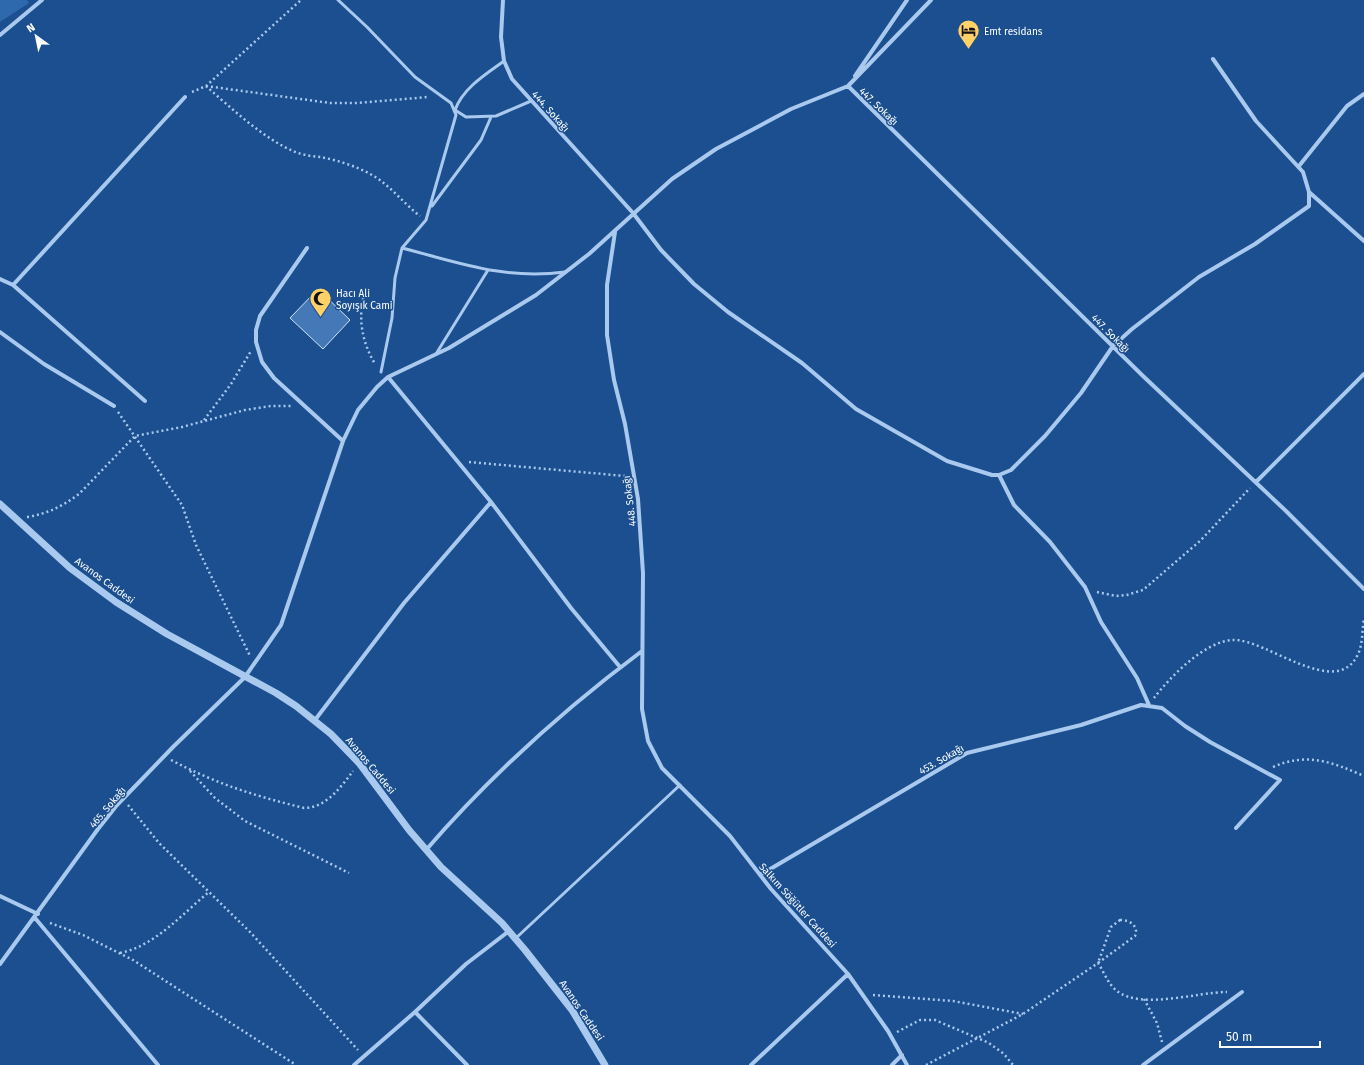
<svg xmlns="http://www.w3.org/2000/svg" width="1364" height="1065" viewBox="0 0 1364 1065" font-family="'Fira Sans',sans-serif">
<rect width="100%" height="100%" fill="#1b4f8f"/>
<path fill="#2e69ad" d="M0,0H27L29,3L0,22Z"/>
<path fill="#4478b7" stroke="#cfe3fa" d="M318,289L350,320L323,349L290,318Z"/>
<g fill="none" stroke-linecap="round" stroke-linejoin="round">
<path stroke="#a9c9ee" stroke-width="2.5" stroke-dasharray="2 3" stroke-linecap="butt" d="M206,86C231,108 263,138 293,151C302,155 311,156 320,157C337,160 356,166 372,175C390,185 403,203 420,216
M206,86L330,103H357L428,97
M192,92L206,86L301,0
M366,288C357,315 361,340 375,364
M118,412L182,505L196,545L250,656
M204,420L231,384L251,351
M469,462L625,476
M27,517C47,514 63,506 79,494L135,436L182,427L245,410L271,406H292
M1097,592L1116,596L1127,595L1143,590L1200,541L1250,488
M1154,698C1170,677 1205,641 1233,640C1265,638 1337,701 1358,654C1363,644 1362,629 1364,618
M171,760C217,784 255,796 304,808C326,808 341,787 353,771
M1273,767C1307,752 1332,762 1364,776
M190,771L215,798L245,821L349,873
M128,805L159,843L250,932L358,1050
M1120,920C1130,920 1139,926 1135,936L1098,963L1111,927Z
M50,923L83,935L133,960L296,1065
M120,953C155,946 182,914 209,892
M873,995L953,1001L1023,1014
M1144,999L1157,1023L1162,1042
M897,1032L920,1020H935L989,1043L1004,1054L1013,1065
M926,1065L1023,1014L1098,963C1104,972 1108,984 1117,991C1141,1010 1198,992 1227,992"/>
<path stroke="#a9c9ee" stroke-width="3" d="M338,0L367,27L415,77L451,103L456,115L426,220L402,248L395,278L392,318L381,372
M504,61C486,74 463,88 455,110L466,117L496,116L531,101
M432,206L481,140L491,117
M402,248C460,263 505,280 565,272
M436,354L488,270
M516,938L680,785"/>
<path stroke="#a9c9ee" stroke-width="4" d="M503,0L501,37L504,61L512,79L633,213L661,250L694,284L728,312L802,363L856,409L947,461L992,475H999L1011,470L1045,436L1081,393L1113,346L1132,329L1199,277L1255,244L1309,206V192L1303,172L1256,121L1213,59
M0,35L42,0
M855,76L907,0
M848,86L1143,376L1286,511L1364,589
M1299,166L1347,106L1364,94
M1309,192L1364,241
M615,232L607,285V335L614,380L625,424L638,499L643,573L642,709L648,741L662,768L730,836L771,889L848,974L888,1031L907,1065
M307,248L260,316L256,330V342L262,362L274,378L343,441
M0,279L13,285L145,401
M13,285L185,97
M0,332L44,364L114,406
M388,377L491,502L571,608L620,667
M999,475L1014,505L1050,542L1085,587L1101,622L1137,678L1149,705
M1256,482L1364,374
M315,720L404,603L491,502
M426,850C491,775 563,710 642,651
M760,875L967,753L1081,725L1141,705L1162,708L1185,726L1210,742L1280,780L1236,828
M0,896L38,914
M35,918L158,1065
M0,964L98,829L117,805L173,747L245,677L281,625L343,441L358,410L377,387L388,377L449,348L536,295L589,254L672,179L716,149L791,109L848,86L931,0
M415,1012L467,1065
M354,1065L415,1012L466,964L509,931
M751,1065L848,974
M892,1065L902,1055
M1143,1065L1242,992"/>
<path stroke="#a9c9ee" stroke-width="7" d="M0,504L70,568L116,602L167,634L276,693L296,706L331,734L359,763L409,830L441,867L502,923L525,950L572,1010L605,1065"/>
</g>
<defs>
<symbol id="hotel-pin" viewBox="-11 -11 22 30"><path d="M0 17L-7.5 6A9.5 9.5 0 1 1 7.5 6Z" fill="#ffd166" stroke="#1b4f8f"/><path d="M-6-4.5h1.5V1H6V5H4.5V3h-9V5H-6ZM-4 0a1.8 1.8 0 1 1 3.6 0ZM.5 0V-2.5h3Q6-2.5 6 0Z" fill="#111"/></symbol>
<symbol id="mosque-pin" viewBox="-11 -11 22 30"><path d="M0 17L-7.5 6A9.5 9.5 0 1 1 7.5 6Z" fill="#ffd166" stroke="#1b4f8f"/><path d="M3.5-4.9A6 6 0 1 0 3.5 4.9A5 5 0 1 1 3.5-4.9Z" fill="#111"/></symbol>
</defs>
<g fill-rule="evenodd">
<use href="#hotel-pin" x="956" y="18" width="25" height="34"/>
<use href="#mosque-pin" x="308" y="286" width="25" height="34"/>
</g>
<g text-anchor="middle" stroke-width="3" stroke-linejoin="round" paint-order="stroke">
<g font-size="10" fill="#fff" stroke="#1b4f8f" text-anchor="start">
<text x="984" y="35">Emt residans</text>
<text x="336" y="297">Hacı Ali<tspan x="336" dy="12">Soyışık Cami</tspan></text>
</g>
<g font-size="10" fill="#fff" stroke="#1b4f8f">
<text transform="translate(879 106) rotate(44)" y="4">447. Sokağı</text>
<text transform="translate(551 111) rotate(48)" y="4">444. Sokağı</text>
<text transform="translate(1111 333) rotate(45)" y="4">447. Sokağı</text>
<text transform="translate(629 501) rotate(-97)" y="4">448. Sokağı</text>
<text transform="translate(105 580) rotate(36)" y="4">Avanos Caddesi</text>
<text transform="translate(941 759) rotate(-30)" y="4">453. Sokağı</text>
<text transform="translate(371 765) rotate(50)" y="4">Avanos Caddesi</text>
<text transform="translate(107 807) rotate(-50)" y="4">465. Sokağı</text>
<text transform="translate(798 905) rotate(48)" y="4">Salkım Söğütler Caddesi</text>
<text transform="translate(582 1010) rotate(56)" y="4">Avanos Caddesi</text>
</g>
</g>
<g transform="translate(36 36) rotate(327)" stroke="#1b4f8f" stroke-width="3" paint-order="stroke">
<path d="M0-3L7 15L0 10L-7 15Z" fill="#ffffff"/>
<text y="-6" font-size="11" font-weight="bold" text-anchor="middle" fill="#ffffff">N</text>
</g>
<path d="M1220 1041v6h100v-6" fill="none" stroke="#ffffff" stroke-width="2"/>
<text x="1226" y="1041" font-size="12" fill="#ffffff" stroke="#1b4f8f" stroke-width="3" paint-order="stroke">50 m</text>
</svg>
